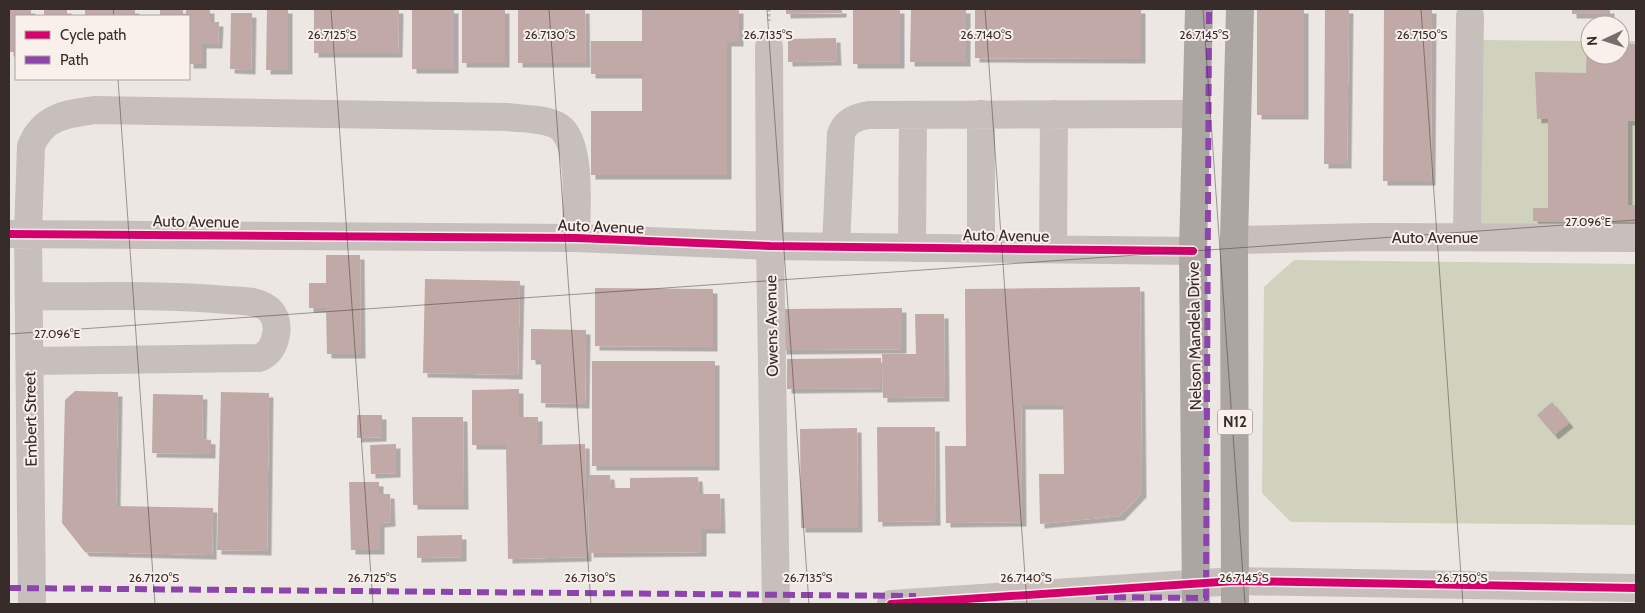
<svg xmlns="http://www.w3.org/2000/svg" width="1645" height="613" viewBox="0 0 1645 613" font-family="Cabin,sans-serif">
<defs>
<filter id="shadow"><feDropShadow dx="4.5" dy="4.5" stdDeviation="0" flood-color="#0004"/></filter>
</defs>
<rect width="100%" height="100%" fill="#ede7e3"/>
<path fill="#d1d2be" d="M1482,40L1590,41V55H1620V41H1636V228L1481,226Z
M1294,260L1636,264V525L1291,522L1262,493L1264,287Z"/>
<path fill="#c0a9a6" filter="url(#shadow)" d="M9,9H31V16H16V52H9Z
M44,9H67V16H44Z
M85,9H135V16H85Z
M160,9H183V16H160Z
M186,9H210V22H219L218,44H202V64H189V16H186Z
M267,9H288V70H266Z
M314,9H399L398,53H314Z
M412,9H454V69H412Z
M462,9H505V63H462Z
M518,9H585L586,63H518Z
M642,9H739V42H727V175H591V111H642V74H591V41H642Z
M786,9H842V13L786,14Z
M853,9H900V64H853Z
M911,9H966V62H910Z
M975,9H1141V59L975,58Z
M1257,9H1304V115H1257Z
M1325,9H1349L1347,164H1324Z
M1384,9H1432L1431,181H1383Z
M1572,9H1610V14H1572Z
M231,13H252L251,70L230,69Z
M836,38L837,61L788,62V39Z
M1587,43H1590V55H1620V43L1636,44V121H1628V205H1636V222L1533,221V208H1548V118L1537,119L1535,72L1586,73Z
M326,255H360L361,354H327L326,308H309V283H326Z
M425,279L520,281L518,375L423,373Z
M1140,287L1142,493L1120,516L1040,524L1039,474H1064L1063,405H1021L1022,522L946,523L945,446H966L965,289Z
M595,288L713,289V347L595,346Z
M902,308V349L782,350L781,309Z
M915,314H944L945,397L883,398L882,354H916Z
M531,329L586,330L585,404L541,403V360H531Z
M881,358V388L787,389V359Z
M592,361H715V466H592Z
M519,389V417H538V445L585,444L587,557L508,559L506,445H472V390Z
M75,391L118,392L116,506L213,508L212,555L85,552L62,523L65,400Z
M221,392L269,393L267,551L217,550Z
M153,394L203,395L202,439L211,440V454L152,453Z
M1552,402L1569,423L1554,435L1537,415Z
M357,415H382V437L357,438Z
M412,417H463L464,505H413Z
M877,427H935L936,521L878,522Z
M857,428L858,528H801L800,429Z
M396,444V473L371,474L370,445Z
M588,475H610L611,488H630V478L698,477L699,494H720L721,529H702V552L589,553Z
M349,482H379V494H390L391,522L380,523V550H351Z
M462,535V557L417,558V536Z"/>
<g fill="none" stroke-linecap="round" stroke-linejoin="round">
<path stroke="#bfb8b5" stroke-width="3" stroke-dasharray="2.5 2.5" stroke-linecap="butt" d="M769,9V21"/>
<path stroke="#c7bfbc" stroke-width="28" d="M769,47L770,246L776,604
M9,234L576,238L770,246L1193,251
M1467,237L1470,16
M1234,240L1370,237L1636,238
M836,247L841,134C845,121 856,117 869,115L1197,114
M912,248L913,115
M981,248V114
M1053,249L1054,114
M29,296C95,297 161,294 227,300C239,301 253,300 264,306C275,312 278,323 276,335C274,346 269,354 259,358L30,361
M32,604L28,233L31,146C43,117 65,114 94,110L507,117C522,119 550,118 562,129C582,149 576,212 576,238
M891,604L1235,581L1636,588"/>
<path stroke="#aca6a2" stroke-width="28" d="M1196,604L1193,251L1199,9
M1235,604L1234,240L1240,9"/>
<path stroke="#8e44ad" stroke-width="6" stroke-dasharray="12 6" stroke-linecap="butt" d="M9,588L916,596
M1096,597L1206,598L1209,9"/>
<defs>
<path id="cycleway" d="M9,234L576,238L770,246L1193,251
M891,604L1235,581L1636,588"/>
</defs>
<use href="#cycleway" stroke="#f9f0eb" stroke-width="11"/>
<use href="#cycleway" stroke="#d6006c" stroke-width="8"/>
</g>
<path fill="none" stroke="#372c2a" stroke-width="1" stroke-opacity="0.45" d="M113,9L114,16M331,9L373,604M549,9L591,604M767,9L809,604M985,9L1027,604M1203,9L1245,604M1421,9L1463,604M118,79L155,604M9,334L1636,220"/>
<g text-anchor="middle" stroke-width="4" stroke-linejoin="round" paint-order="stroke">
<rect fill="#f9f0eb" stroke="#716764" stroke-width="1" x="1217.5" y="409.5" width="35" height="25" rx="4"/>
<g font-size="15" font-weight="bold" fill="#372c2a">
<text x="1235" y="427">N12</text>
</g>
<g font-size="16" fill="#372c2a" stroke="#f9f0eb">
<text transform="translate(196 221) rotate(1)" y="6">Auto Avenue</text>
<text transform="translate(601 226) rotate(2)" y="6">Auto Avenue</text>
<text transform="translate(1006 235) rotate(1)" y="6">Auto Avenue</text>
<text x="1435" y="243">Auto Avenue</text>
<text transform="translate(771 326) rotate(-91)" y="6">Owens Avenue</text>
<text transform="translate(1194 336) rotate(-91)" y="6">Nelson Mandela Drive</text>
<text transform="translate(30 419) rotate(-91)" y="6">Embert Street</text>
</g>
</g>
<g font-size="12" text-anchor="middle" fill="#372c2a" stroke="#f9f0eb" stroke-width="4" stroke-linejoin="round" paint-order="stroke">
<text x="332" y="39">26.7125°S</text>
<text x="550" y="39">26.7130°S</text>
<text x="768" y="39">26.7135°S</text>
<text x="986" y="39">26.7140°S</text>
<text x="1204" y="39">26.7145°S</text>
<text x="1422" y="39">26.7150°S</text>
<text x="1588" y="226">27.096°E</text>
<text x="57" y="338">27.096°E</text>
<text x="154" y="582">26.7120°S</text>
<text x="372" y="582">26.7125°S</text>
<text x="590" y="582">26.7130°S</text>
<text x="808" y="582">26.7135°S</text>
<text x="1026" y="582">26.7140°S</text>
<text x="1244" y="582">26.7145°S</text>
<text x="1462" y="582">26.7150°S</text>
</g>
<rect width="1645" height="613" fill="none" stroke="#372c2a" stroke-width="20"/>
<rect x="15" y="15" width="175" height="65" fill="#f9f0eb" stroke="#aba29e"/>
<rect x="25" y="31" width="25" height="8" fill="#d6006c" stroke="#aba29e"/>
<text x="60" y="40" font-size="15" fill="#372c2a">Cycle path</text>
<rect x="25" y="56" width="25" height="8" fill="#8e44ad" stroke="#aba29e"/>
<text x="60" y="65" font-size="15" fill="#372c2a">Path</text>
<g transform="translate(1605 40) rotate(266)"><circle r="24" fill="#f9f0eb" stroke="#aba29e"/>
<path d="M0-4L9 19L0 12L-9 19Z" fill="#776d6b"/>
<text y="-8" font-size="14" font-weight="bold" text-anchor="middle" fill="#372c2a">N</text>
</g>
</svg>
